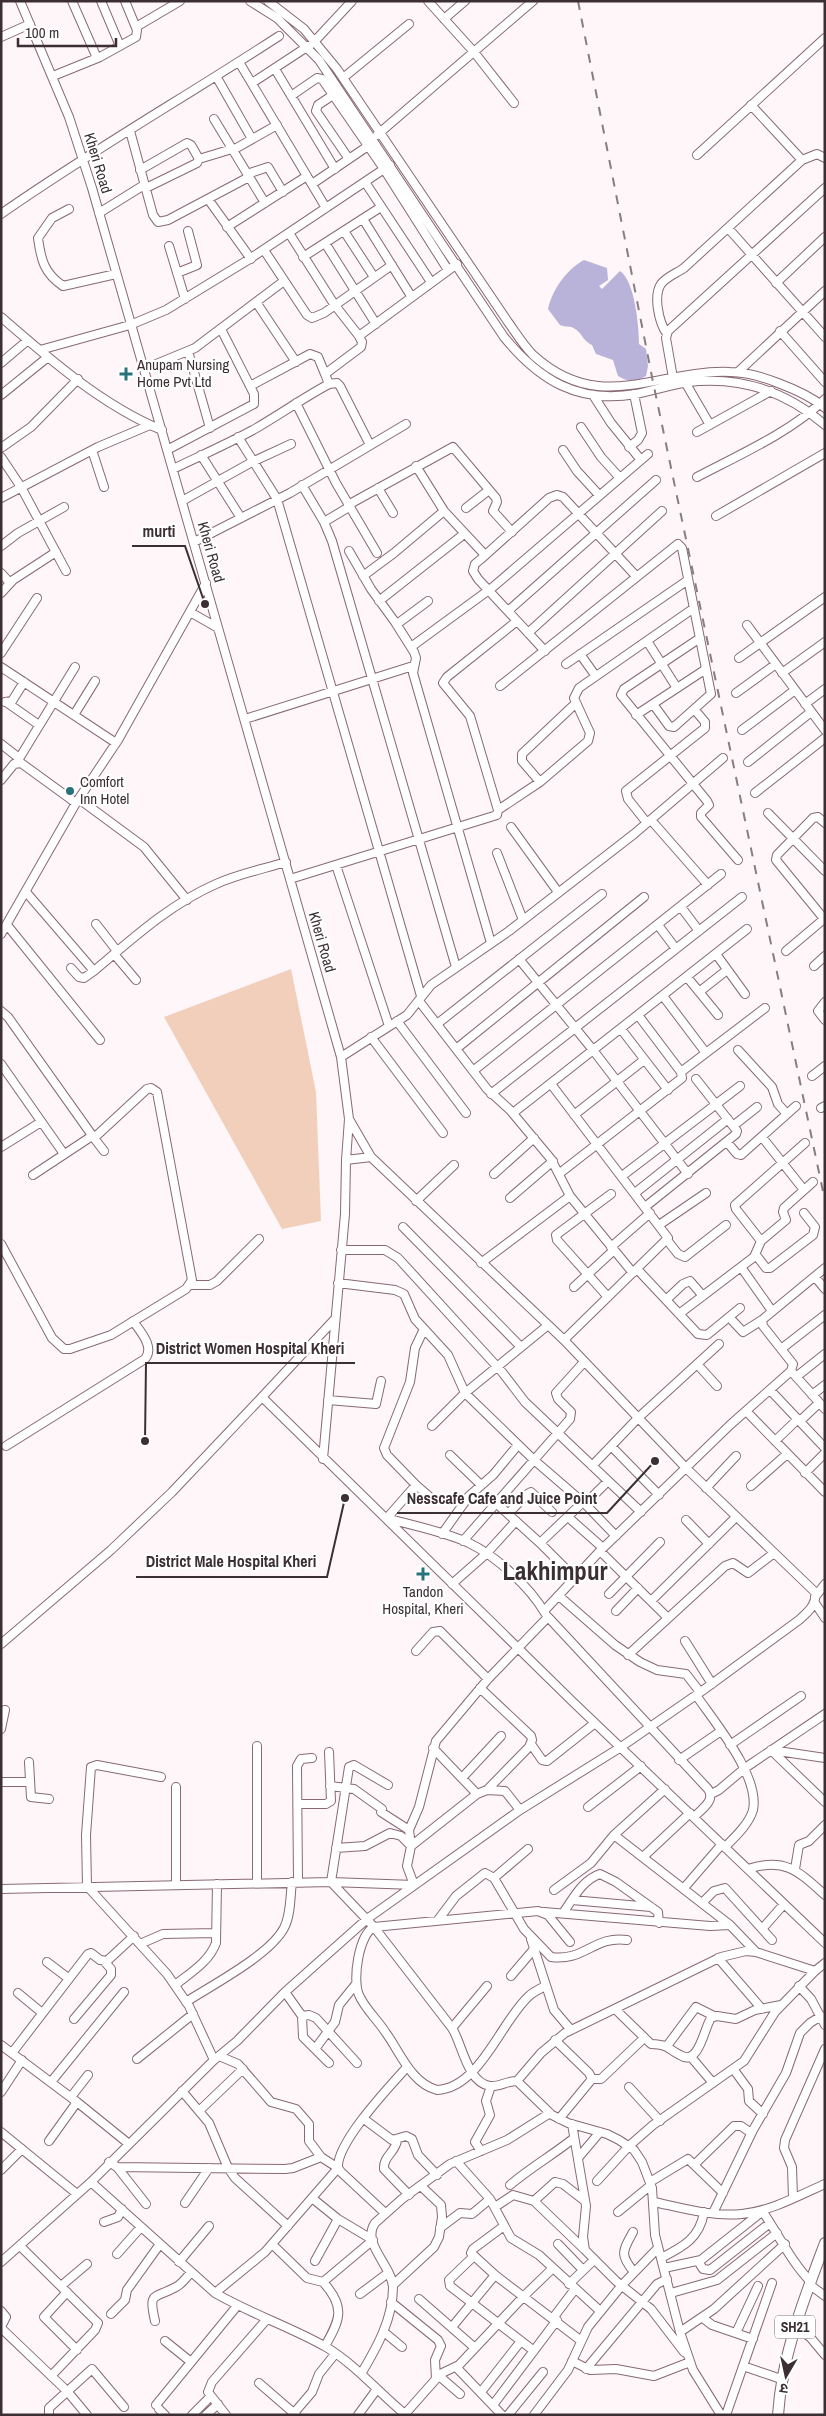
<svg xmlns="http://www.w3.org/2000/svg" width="826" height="2416" viewBox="0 0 826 2416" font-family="'Archivo Narrow','Noto Sans Devanagari',sans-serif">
<rect width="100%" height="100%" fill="#fef6f9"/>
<path fill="#f2cfbb" d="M291,969L316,1092L321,1221L282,1229L164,1017Z"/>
<path fill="#b9b2d9" d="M584,260L607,268L608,280L599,286L602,289L620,271C635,281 639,327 639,344L646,349L648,366L646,376C636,382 628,382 618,376L613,360L596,354L592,345C581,339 584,335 575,329C570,325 566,328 560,325L548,309C552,290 567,269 584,260Z"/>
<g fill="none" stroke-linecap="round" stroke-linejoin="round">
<defs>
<path id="minor" d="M20,1L69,117L92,188L341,1057L349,1119L346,1160L345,1214L323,1459
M72,1L97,58
M101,1L120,46
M250,1L277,18L319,60L504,337C539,380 578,404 636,394C657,390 677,382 699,381C748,378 789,394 825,425
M268,1L304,29L337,69L508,322C516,333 523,345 533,355C600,416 656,369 730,372C747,372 763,377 778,383C794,389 812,397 825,408
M428,1L474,52L514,103
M444,19L465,1
M136,27L180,1
M1,37L30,24
M239,62L326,208
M275,69L335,169
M53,76L100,57L136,37L137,30L125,1
M216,76L252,139
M343,78L409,24
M252,83L313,43L352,1
M333,95L318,105L316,111L349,159
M291,96L317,78L322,79L384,169L448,270
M751,105L802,160
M214,119L265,203
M130,131L153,215L158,222L168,220L249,177
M377,135L533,1
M233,150L277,125
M697,155L825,38
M199,159L232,149
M140,170L187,143L191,145L199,159L197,163L146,188
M247,174L268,167L283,192
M365,182L431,282
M312,184L368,146
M208,199L251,259
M69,209L52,218L38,238C41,260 44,273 63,286L116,274
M99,213L144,185
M1,214C91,151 187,96 279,36
M363,219L411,296
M227,227L307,176
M728,228L825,337
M344,231L374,277
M289,233L334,304L359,336
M325,243L376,324
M169,246L185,299
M264,250L307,315L312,318L324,313L392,265
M303,257L381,207
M177,273L197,265L188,231
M776,283L825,237
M256,302L296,362
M1,317C48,358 103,406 162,430
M780,331L825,382
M667,334C659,323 653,296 661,284C666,277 677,273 684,268L802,160L817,154L825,158
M40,350L130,325L166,310L248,260L390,165
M188,351L210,428
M1,363L28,340
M144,369L195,348L284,281
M738,372L825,291
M673,378L666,338L668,331L825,188
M685,382L710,425
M329,384L337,383L340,386L370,445
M250,386L310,354L318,357L325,374
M1,395L48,357
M593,395L611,423L641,460
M296,403L336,483L377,553
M581,427L601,457L620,478
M697,432L771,391
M238,437L277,499L421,996
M629,447L638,440L642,433L634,394
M1,448L31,427L78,379
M92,450L104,487
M167,450L254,404V394L221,329
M563,450L577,471L599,495
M201,455L241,518
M1,457L21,487L66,571
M416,466L444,511L485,555
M173,469C200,456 227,444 253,430C279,415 303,398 329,384L325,374L361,347L362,342L359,336L457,264
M697,477C739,455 791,432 825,399
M302,485L324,522L332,541L456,967
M378,488L393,513
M1,498L98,447L150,425
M182,501L252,462L291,444
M348,505L453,447L496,498L497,502L493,511L512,532
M466,508L489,490
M716,516L825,453
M324,522L349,507
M194,542L290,493L406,424
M1,546L18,533L64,507
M349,551L371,589L395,622L414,652L416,658L413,673L491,943
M1,573L10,583
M363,576L394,553L444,511
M1,593L13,580L56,552
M379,601L464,534
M508,611L656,480
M190,612L218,628
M517,621L447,677L443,683L470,716L498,810L540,782L588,741L590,733L574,698L579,688L694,608
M397,624L428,601
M747,625L825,730
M528,633L662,511
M700,638L624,689L621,695L707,801L709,805L701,813V817L738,860
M647,641L677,688
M411,647L493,587L648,454
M545,651L478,579L473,571L475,564L481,559L549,498L557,495L563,497L636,576
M1,653L37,598
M580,654L595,675
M739,658L825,597
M566,664L688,580
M1,667L116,743
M782,673L825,642
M500,686L678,544L682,548L711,694L674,727L669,726L653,704
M736,693L776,664
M5,702L12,701L24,682
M6,702L39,725
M805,704L825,689
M74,715L95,681
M636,715L706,669
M245,719L413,666
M742,730L795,690
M1,744L19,758
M17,762L75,667
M748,762L811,712
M1,780L14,764L21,763L76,803
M540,782L522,761V754L575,704
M755,793L825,738
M79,799L144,847L187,900
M768,813L825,871
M651,820L708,885
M647,823L628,799L626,791L705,728V722L694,709
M825,823L818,817L813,818L777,855L776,860L825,920
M511,827L558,892
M497,853L523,920
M336,865L389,1026
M290,879L497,815L498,810
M26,892L94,971C132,939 170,904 216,884C238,874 263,869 286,862
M681,907L699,931
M96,924L117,951
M7,925L100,1040
M658,925L676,949
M1,934L76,803L118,740L206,583
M786,951L824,919
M114,954L136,980
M716,954L745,994
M519,959L593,1050L688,1174
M814,966L825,956
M71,968L79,977L84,978L94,971
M687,977L718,1015
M699,992L727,970
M663,996L706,1053
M419,1001L487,1089L510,1110L551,1159L570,1196L633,1273
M825,1002L818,1011L825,1020
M1,1011L8,1017L94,1138L147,1089L151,1088L157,1092L192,1280L186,1289L111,1335L70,1349H64L52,1338L1,1244
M397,1021L466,1113
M437,1024L602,894
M621,1029L668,1090
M371,1037L443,1133
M456,1049L644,897
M738,1050L772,1087L778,1104L787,1114
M341,1057L407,1015L431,985L509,931L634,834L723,758
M1,1064L64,1154
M473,1071L721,874
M681,1072L765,1008
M812,1076L825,1066
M551,1084L668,1238L564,1340
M491,1094L742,897
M821,1108L825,1106
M513,1113L747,929
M574,1115L644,1060
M733,1126L757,1107
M762,1137L804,1190
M94,1138L104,1151
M727,1142L737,1154L741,1155L796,1106
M1,1147L41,1122
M346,1160L371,1157
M560,1173L682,1078L681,1072L638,1015
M494,1174L534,1138
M33,1175L92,1136
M622,1176L740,1086
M635,1193L728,1119
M510,1198L553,1161
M416,1201L454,1165
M645,1207L736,1134L737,1131L696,1079
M659,1225L706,1193
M403,1227L521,1347
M667,1240L678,1254L685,1257L726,1225
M761,1241L736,1209L735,1205L805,1143
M611,1247L650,1213
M341,1250H385L398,1258L502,1372L525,1402L641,1512
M756,1255L766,1268H770L813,1235L815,1227L804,1213
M481,1263L570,1196
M741,1267L772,1311
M637,1269L698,1334L707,1335L740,1308
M815,1277L825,1289
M338,1283L395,1290L404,1294L415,1319L448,1355L465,1393L534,1460L585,1504L608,1481
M190,1285H210L217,1281L259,1239
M574,1287L614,1250
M608,1297L557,1240L556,1235L611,1194
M666,1300L683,1284L690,1281L703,1296
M679,1314L754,1257L761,1241L786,1220L783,1212L784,1208L813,1182
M729,1317L743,1332L762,1320
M334,1320L262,1397L573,1702L825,1943
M424,1329L415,1348L410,1382L384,1448L387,1455L416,1485L387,1518C413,1526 443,1531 469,1543C496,1556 530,1587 545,1613
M781,1349L825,1315
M697,1364L717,1386
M791,1371L825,1409
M796,1377L825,1354
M770,1390L825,1448
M812,1395L825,1385
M328,1400L376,1404L381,1381
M746,1411L825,1492
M800,1421L819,1403
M432,1426L465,1393L547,1326
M775,1441L798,1419
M6,1446L145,1359C155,1347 140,1331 133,1321
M611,1446L659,1495
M450,1455L481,1485
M592,1466L638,1418L719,1344
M805,1473L825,1453
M416,1485L431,1498
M751,1486L787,1454
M706,1488L736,1456
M496,1503L540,1543L583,1502
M585,1504L616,1536
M508,1514L526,1495L531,1492L552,1512
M568,1517L603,1548
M686,1520L709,1544
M442,1534L469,1496L493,1475L518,1445
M463,1541L570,1419L571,1412L558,1399L556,1393L584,1362
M540,1543L575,1578
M600,1551L668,1618
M452,1584L486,1554L516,1521
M609,1594L660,1542
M559,1596L615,1645L640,1662L657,1670L686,1674L700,1692
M815,1597L825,1584
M651,1601L736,1517
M815,1603L825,1618
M544,1611L600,1551L730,1425L791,1371L793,1364L763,1326L762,1320L825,1268
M616,1611L638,1588
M685,1641L712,1684
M1,1644L111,1550L172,1492L262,1397
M416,1651L433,1632L440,1631L488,1679
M628,1655L725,1566L733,1563L748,1573L774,1553
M480,1688L531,1736L532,1740L529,1747L487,1790
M696,1695C715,1723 760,1776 753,1810C749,1824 735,1837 725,1847
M1,1729L5,1710
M531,1744L542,1760L547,1761L595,1723
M730,1745L801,1696
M433,1748L477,1794
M771,1750L825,1802
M771,1750L825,1758
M679,1760L721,1731
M29,1762L31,1797L49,1799
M161,1777L97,1765L91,1767L86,1835L87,1886L167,1974L189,2006L214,2060
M462,1778L501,1736
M1,1782H29
M388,1785L354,1765L349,1767L331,1882L374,1927L452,2028C462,2043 467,2083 490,2086C499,2087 507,2081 517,2081L552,2115L568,2123L607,2134L619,2140L634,2150L642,2162L652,2188L655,2235L680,2332L693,2370L721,2415
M330,1786L354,1789L382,1809
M176,1787V1885
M711,1794L719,1790L745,1768L825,1714
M298,1804H326L331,1801L329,1752
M588,1807L641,1766
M381,1812L409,1830
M614,1835L730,1925L756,1952
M336,1848L365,1846L390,1833L401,1836L411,1846L477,1794L487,1790L505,1791L520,1810
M643,1857L690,1813
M748,1869C785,1857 798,1871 825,1895
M795,1869L799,1845L809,1841L825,1825
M494,1878L528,1849
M298,1882L297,1766L301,1759L312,1758
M257,1883V1746
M414,1885L407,1866L411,1846L409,1830L419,1807L436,1741L488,1679L548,1617L708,1789C716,1800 702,1809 694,1817
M684,1888L722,1844
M1,1889L331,1882L414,1885
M554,1890L591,1863L614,1835L665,1789
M572,1900L651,1907
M702,1903L714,1891L725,1888L772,1940
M544,1912L710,1926L730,1925
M563,1913C573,1899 582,1880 600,1874L616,1882L658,1912L659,1923
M438,1920L456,1896L485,1873L494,1878L524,1929L551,1957C584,1962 595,1935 627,1940
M762,1929L784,1904
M531,1939L554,2010L571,2030
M140,1944L163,1934L216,1933
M718,1958L762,2009
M47,1962L68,1978
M511,1976L534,1949
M175,1985C190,1973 209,1962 216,1943L217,1884
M545,1986C540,1989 533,1992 529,1996C501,2021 480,2088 437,2090C411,2083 400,2052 386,2033C378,2020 365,2009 359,1995C352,1980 359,1934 374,1927L538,1911L548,1915L570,1942
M799,1986L811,1999L825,2025
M285,1992L302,2016L303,2037L329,2063
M18,1993L41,2012
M186,2002C212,1985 270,1955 284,1928C291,1915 290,1897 292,1882
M615,2009L651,2044C669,2045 665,2047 680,2055C699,2067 704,2028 711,2018L717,2016L736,2019L755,2010L781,2005
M302,2016L309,2015L316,2018L357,2063
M74,2019L111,1975V1969L104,1961
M452,2028L487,1986
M555,2040L589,2073L592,2079L559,2119
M1,2045L77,2102L129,2144
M667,2046L696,2007L714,2016
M315,2049L335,2022L339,2005L356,1984
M12,2053L88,1954L91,1953L100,1960L107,1961L134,1936
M219,2056L238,2064L271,2102L296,2109L309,2124V2141L321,2157
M691,2057L713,2083
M137,2059L193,2014
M734,2070L748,2089L749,2101L763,2114
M592,2079H601L644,2038
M517,2081L541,2053L565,2033L721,1957L746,1951L756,1952L815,1971L825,1963
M51,2082L124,1992
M629,2087L660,2121
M182,2091L209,2123L228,2168L235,2178L288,2226
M1,2092L22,2060
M71,2097L88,2075
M200,2110L243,2069
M364,2119L392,2140L406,2136L412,2139L418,2155L437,2175
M572,2124L586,2206L583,2237L585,2250L616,2281L651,2309L684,2352
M1,2132L77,2194
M397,2140C396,2152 383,2156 384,2169L409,2195
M49,2141L77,2102
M481,2151L475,2142L490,2115L486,2101L491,2086
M578,2158L600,2132
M456,2161L490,2199L511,2238L539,2255L600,2311
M109,2162L117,2167L285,2169L293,2168L321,2157L338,2168L265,2252L215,2293
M695,2164L734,2126H741L751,2133
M117,2167L146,2204
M1,2170L22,2149
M597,2181L629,2146L653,2125L744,2061L775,2012L815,1971
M91,2182L215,2293C251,2314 291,2327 326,2347C356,2365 379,2393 406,2415
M650,2182L688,2159L723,2193
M510,2185C531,2167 553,2155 574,2138
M312,2198L338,2219L373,2240L323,2282C346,2307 340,2320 325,2346
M793,2198L792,2167L784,2148L785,2140L825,2049
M534,2201L555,2182L563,2184L585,2201
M654,2202C682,2208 713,2217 742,2214C771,2211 798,2196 825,2184
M185,2203L209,2168
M495,2207L513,2195L534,2201L584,2249
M618,2212L651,2185
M763,2212C778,2234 792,2263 811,2282
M385,2213L341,2172L338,2168C336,2143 389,2087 407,2067
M713,2213L753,2130L786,2073L800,2033L810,2023L821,2016
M104,2222L118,2217L122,2209
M504,2226L473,2249L471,2253L495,2275L580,2340
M440,2228L460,2213L472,2214L490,2199
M633,2232C623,2251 619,2254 634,2272
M272,2244L307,2278L323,2282
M558,2244L583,2270
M20,2246L98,2323L95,2330L51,2376
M117,2254L141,2227
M474,2256L449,2280L450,2286L534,2351
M661,2258C683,2247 700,2238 704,2212
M315,2261L338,2219
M698,2261L703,2269L710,2270L770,2223
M1,2262L91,2182L214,2060L237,2041L285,1992L367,1919L520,1810L621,1747L702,1691L799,1620C809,1611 815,1606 816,1593L687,1469L564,1340L371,1157L349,1119
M179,2262L209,2226
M664,2268L701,2260L763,2211
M569,2284L594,2260
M393,2285L434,2247L439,2237L442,2217L441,2205L422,2187
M810,2285L825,2296
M61,2286L87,2264
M67,2292L44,2317L77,2350
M671,2293L717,2280L777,2233
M360,2294L388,2273
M419,2299L475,2348
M391,2302L438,2340L441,2346L435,2360L436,2379L405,2414
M1,2311L6,2317L1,2327
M111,2314L125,2300L127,2290L160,2244
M553,2318L575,2289
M703,2318L712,2325L753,2339
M155,2321C148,2291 154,2299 176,2287C182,2284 187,2277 191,2272
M452,2327L495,2275
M795,2327L810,2337L825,2355
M1,2328L67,2391L87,2415
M384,2332L402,2347
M680,2332L714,2309L785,2244
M736,2333L758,2286
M165,2341L191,2362
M572,2361L590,2370L616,2369L654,2376L690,2362
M743,2366L781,2379
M456,2367L502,2415
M586,2369L657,2284L667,2279
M361,2374C377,2347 393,2319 393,2287C392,2266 361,2243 375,2223L402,2199L450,2164L507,2140L550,2113
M259,2383L296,2415
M481,2392L521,2341
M460,2394L438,2375L459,2365L524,2296L553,2268
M156,2405L237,2306
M493,2405L557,2320
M159,2409L165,2415
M294,2413L312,2392L319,2374L335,2354
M49,2415V2408L92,2369L124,2407
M192,2415L211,2396
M206,2415L218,2404
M226,2415L208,2392L212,2382L267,2319
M358,2415L377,2389
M508,2415L543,2372
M534,2415L568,2370L588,2327L622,2285L658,2248
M726,2415L772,2283"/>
<path id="major" d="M778,2415C782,2354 804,2299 825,2243"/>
</defs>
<use href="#minor" stroke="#886975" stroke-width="10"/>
<use href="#major" stroke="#886975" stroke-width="12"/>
<use href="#minor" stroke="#fff" stroke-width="8"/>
<use href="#major" stroke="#fff" stroke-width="10"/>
<path stroke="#887d81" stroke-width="2" stroke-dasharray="9 9" stroke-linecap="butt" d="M578,1L653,382L825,1201"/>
</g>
<g fill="#287279" stroke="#fff" stroke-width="2">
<path d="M123.5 366.5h5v5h5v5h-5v5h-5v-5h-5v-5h5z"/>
<circle cx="70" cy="791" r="5"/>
<path d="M420.5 1566.5h5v5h5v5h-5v5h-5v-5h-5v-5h5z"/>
</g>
<g text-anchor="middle" stroke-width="4.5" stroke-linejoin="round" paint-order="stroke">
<rect fill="#fff" stroke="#766d71" stroke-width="1" x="775" y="2315.5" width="40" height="23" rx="4"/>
<g font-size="14" font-weight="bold" fill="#3c2f34">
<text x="795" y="2332">SH21</text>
</g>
<g font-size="15" fill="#3c2f34" stroke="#fff">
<text transform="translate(98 163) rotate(73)" y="5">Kheri Road</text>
<text transform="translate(211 552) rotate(74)" y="5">Kheri Road</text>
<text transform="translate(322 942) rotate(74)" y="5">Kheri Road</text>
</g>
<g font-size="15" fill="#3c2f34" stroke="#fff" text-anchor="start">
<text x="137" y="370">Anupam Nursing<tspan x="137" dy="17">Home Pvt Ltd</tspan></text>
<text x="80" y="787">Comfort<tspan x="80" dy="17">Inn Hotel</tspan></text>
<text x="423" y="1597" text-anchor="middle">Tandon<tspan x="423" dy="17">Hospital, Kheri</tspan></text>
</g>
<g font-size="25" font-weight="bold" fill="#3c2f34" stroke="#fff">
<text x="555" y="1580">Lakhimpur</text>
</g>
</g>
<path fill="none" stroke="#3c2f34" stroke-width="2" d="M205 604L185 546H132M145 1441L146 1363H355M655 1461L607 1513H397M345 1498L327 1577H136"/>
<g fill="#3c2f34" stroke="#fff" stroke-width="2">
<circle cx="205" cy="604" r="5"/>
<circle cx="145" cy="1441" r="5"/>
<circle cx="655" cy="1461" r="5"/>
<circle cx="345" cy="1498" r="5"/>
</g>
<g font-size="16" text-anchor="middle" font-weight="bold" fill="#3c2f34" stroke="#fff" stroke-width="4.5" stroke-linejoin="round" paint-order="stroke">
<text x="159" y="537">murti</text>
<text x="250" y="1354">District Women Hospital Kheri</text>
<text x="502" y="1504">Nesscafe Cafe and Juice Point</text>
<text x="231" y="1567">District Male Hospital Kheri</text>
</g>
<rect width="826" height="2416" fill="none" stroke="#3c2f34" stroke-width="5"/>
<g transform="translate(786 2376) rotate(189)" stroke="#ffffff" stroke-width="4" paint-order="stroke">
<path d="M0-4L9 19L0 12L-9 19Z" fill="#3c2f34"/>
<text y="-8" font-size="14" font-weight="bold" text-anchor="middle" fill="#3c2f34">उ</text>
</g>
<path d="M18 38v8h98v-8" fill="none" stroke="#3c2f34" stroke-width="2.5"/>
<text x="25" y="38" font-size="15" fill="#3c2f34" stroke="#ffffff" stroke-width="4" paint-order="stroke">100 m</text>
</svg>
